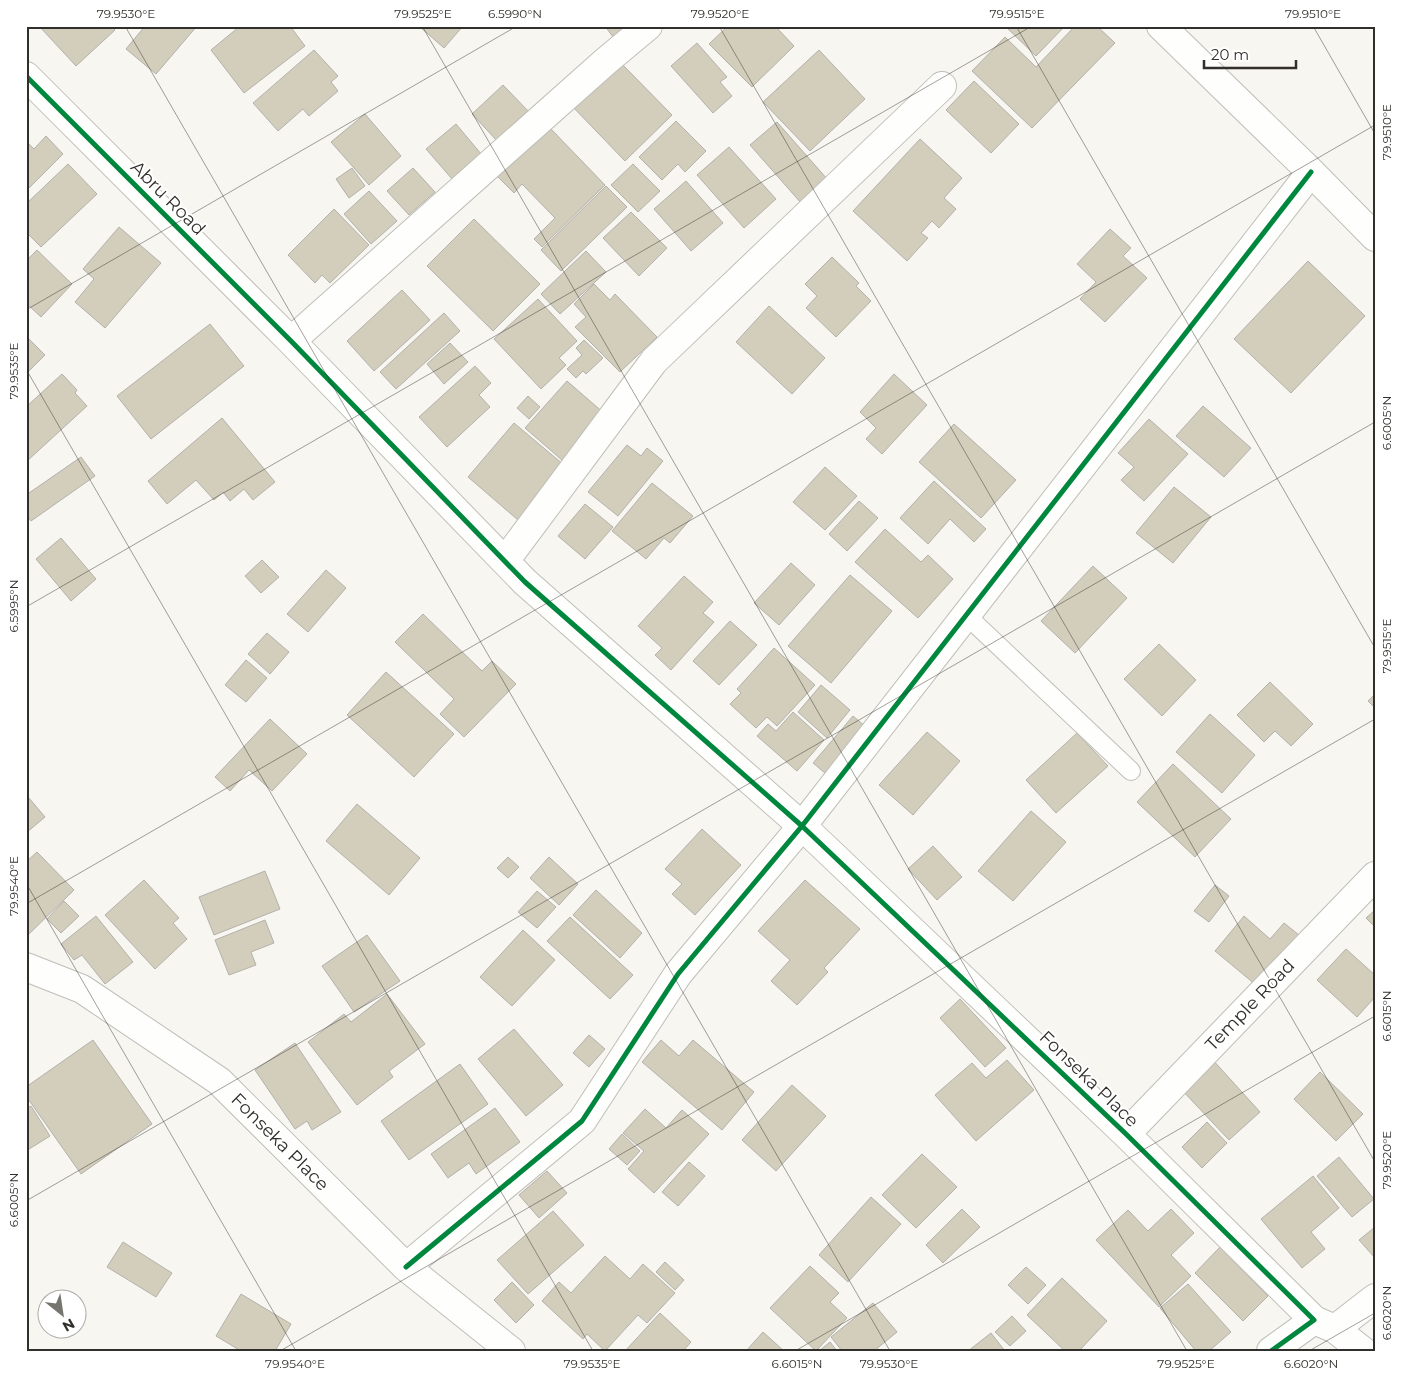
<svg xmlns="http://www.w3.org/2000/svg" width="1401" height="1377" viewBox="0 0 1401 1377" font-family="Montserrat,sans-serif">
<rect width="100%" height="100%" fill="#f8f6f0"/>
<path fill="#d3cdbb" stroke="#b2b1ac" d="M39,26H112L115,30L76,66Z
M145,26H197L156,74L126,49Z
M240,26H290L305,46L244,93L211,50Z
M419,26H463L444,48Z
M605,26H626V27L613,37Z
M728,26H775L794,46L752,87L709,44Z
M1005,26H1065L1036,56Z
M1075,26H1097L1115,43L1032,128L972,71L1005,37L1036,67Z
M697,43L727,77L720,82L732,96L713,113L671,66Z
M314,50L338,76L331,82L338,91L309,116L303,109L278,131L253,103Z
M819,50L865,99L810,151L763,102Z
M618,60L672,115L625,161L571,105Z
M974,81L1019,124L991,153L946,110Z
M503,85L531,114L499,143L472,114Z
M365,114L401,156L369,185L331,142Z
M676,121L706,151L685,172L678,164L662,180L639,157Z
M777,122L828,180L801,203L750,145Z
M456,124L482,155L453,180L426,149Z
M549,127L605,185L542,247L534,239L555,218L522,184L514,193L497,176Z
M46,136L63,154L26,191V141L34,149Z
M920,139L962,178L944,198L956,209L939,228L932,221L921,233L928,238L907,261L853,211Z
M729,147L776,199L744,228L697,175Z
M68,164L97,194L41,247L26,232V204Z
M633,164L660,191L638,212L611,185Z
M352,168L365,186L349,198L336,179Z
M413,168L435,192L409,215L387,191Z
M686,181L723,223L691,251L654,209Z
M606,186L627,207L561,271L541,250Z
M369,191L397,221L371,244L344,214Z
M334,209L369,245L330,283L322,275L315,283L288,255Z
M631,212L667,248L639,276L603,238Z
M474,219L540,284L493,331L427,266Z
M119,227L161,263L105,328L75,302L94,279L83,269Z
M1110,229L1131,248L1123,256L1147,278L1105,322L1080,299L1096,282L1077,264Z
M37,250L72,284L41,317L26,303V261Z
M586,251L606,272L560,314L541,294Z
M832,257L859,283L856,286L871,301L836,337L806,308L817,296L805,284Z
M1308,261L1365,316L1291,393L1234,339Z
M594,284L610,300L615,294L657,337L620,372L575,327L586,317L574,304Z
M402,290L430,320L374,371L347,341Z
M538,299L577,341L559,358L566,365L541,389L494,339Z
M769,306L825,358L792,394L736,342Z
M444,313L460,331L396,389L380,372Z
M210,324L244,366L151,439L117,396Z
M26,336L45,355L26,374Z
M584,340L603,358L586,374L583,371L576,378L567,369L582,355L576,348Z
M450,343L468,362L444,384L427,364Z
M475,366L491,383L479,395L490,407L447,447L419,417Z
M62,374L77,390L75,393L87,406L26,462V407Z
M894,374L927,405L882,454L866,439L876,428L860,412Z
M567,381L605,414L563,461L525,428Z
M528,396L540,407L529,419L517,408Z
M1203,406L1251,448L1224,477L1176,436Z
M222,418L275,482L253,500L244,489L230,501L223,492L214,500L196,480L167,504L148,481Z
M1149,419L1188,454L1144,501L1121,480L1134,467L1118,453Z
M514,423L564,465L518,520L468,477Z
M954,424L1016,480L981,518L919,462Z
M627,445L641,456L647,448L663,461L618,516L588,492Z
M81,457L95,476L31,521L26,514V489L29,493Z
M825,467L857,496L825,530L793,502Z
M934,481L986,529L974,542L950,519L928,544L900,518Z
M652,483L693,516L670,543L664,538L646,559L612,531Z
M1174,487L1211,517L1173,563L1136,533Z
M859,501L878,518L847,551L829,534Z
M585,504L613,527L585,559L558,536Z
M885,529L921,562L928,555L953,579L918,618L855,562Z
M61,538L96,579L71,601L36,559Z
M262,560L279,577L261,593L245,576Z
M791,563L815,585L779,625L754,603Z
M1093,566L1127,598L1075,653L1041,621Z
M326,570L346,588L308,632L287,614Z
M850,575L892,611L831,683L788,646Z
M684,576L713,602L703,613L714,622L671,670L655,655L662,648L638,626Z
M423,614L482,671L492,661L516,684L464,737L440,714L454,699L395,642Z
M730,621L757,645L719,685L693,661Z
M267,633L289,652L270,674L248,654Z
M1159,644L1196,680L1162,716L1124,679Z
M774,648L815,685L777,726L767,717L756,728L730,704L741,693L737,689Z
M246,660L267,678L246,702L225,685Z
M386,672L454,734L414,777L347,715Z
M1270,682L1313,724L1291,746L1275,731L1264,742L1237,715Z
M821,685L850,710L827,738L798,712Z
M1375,694V708L1368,701Z
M793,712L824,740L797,771L757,736L768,724L776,731Z
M1210,714L1255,755L1222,793L1176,752Z
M853,716L865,726L825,773L813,763Z
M270,719L307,754L272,791L249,770L230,791L215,777Z
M927,732L960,761L913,815L879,785Z
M1077,733L1108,766L1056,813L1026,780Z
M1173,764L1231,819L1195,857L1137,802Z
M29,798L45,817L26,833V801Z
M357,804L420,858L389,895L326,841Z
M1031,811L1066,842L1013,901L978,871Z
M702,829L741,865L695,915L672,894L682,884L665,869Z
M933,846L962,877L937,900L908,869Z
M37,852L74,890L27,936L26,862Z
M508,857L519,867L508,878L497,868Z
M549,857L578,884L559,905L530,878Z
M265,871L280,909L214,935L199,897Z
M144,880L179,918L173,923L187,939L155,969L105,915Z
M805,880L860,929L824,968L828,972L797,1005L771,981L790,960L758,931Z
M1215,885L1229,896L1209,922L1194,911Z
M596,890L642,933L620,958L573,915Z
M537,891L556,907L537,928L518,912Z
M64,901L79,916L61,933L47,919Z
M1375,910V927L1366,918Z
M96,916L133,962L105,984L82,955L74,960L61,944Z
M1244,916L1270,939L1284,923L1304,939L1262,990L1215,951Z
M570,917L633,975L610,999L547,941Z
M265,920L274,943L251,952L256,965L229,975L215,940Z
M523,930L555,960L512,1006L480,977Z
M367,935L400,981L354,1012L322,966Z
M1346,949L1375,975V997L1357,1017L1317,980Z
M387,994L425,1044L389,1071L393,1077L357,1105L308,1042L344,1014L351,1022Z
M960,999L1006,1048L985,1067L940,1018Z
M514,1029L563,1085L526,1116L478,1059Z
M589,1035L605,1049L589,1067L573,1053Z
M93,1040L152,1124L81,1174L26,1096V1087Z
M661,1040L679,1056L693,1040L754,1092L722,1130L642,1062Z
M295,1043L341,1112L312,1130L307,1121L295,1129L255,1070Z
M1212,1059L1260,1112L1229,1140L1180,1088Z
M1007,1060L1034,1090L976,1141L935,1095L972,1063L986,1078Z
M460,1064L488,1104L409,1160L381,1121Z
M1320,1072L1363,1114L1336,1141L1294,1099Z
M792,1085L826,1116L776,1171L742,1140Z
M31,1106L50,1136L26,1151V1109Z
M495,1108L520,1142L476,1174L469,1163L448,1178L431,1154Z
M645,1109L666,1128L682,1110L709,1134L654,1193L628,1169L644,1151L623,1133Z
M1207,1122L1227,1143L1202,1168L1182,1147Z
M622,1134L640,1151L627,1165L609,1149Z
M922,1154L957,1187L916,1228L882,1195Z
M1339,1157L1374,1199L1352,1217L1317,1176Z
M689,1162L705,1176L678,1206L662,1192Z
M547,1171L567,1193L539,1218L519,1195Z
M1313,1176L1339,1208L1311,1232L1325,1249L1302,1268L1261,1219Z
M871,1197L901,1224L848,1282L819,1255Z
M962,1209L980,1227L943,1263L926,1245Z
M1171,1209L1194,1233L1171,1255L1191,1276L1159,1307L1096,1240L1128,1210L1148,1231Z
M553,1211L584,1245L528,1294L497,1260Z
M1375,1227V1258L1359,1240Z
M123,1242L172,1273L156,1297L107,1267Z
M1220,1247L1268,1296L1243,1321L1195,1273Z
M605,1256L630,1279L643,1264L675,1293L647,1323L638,1315L605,1351L587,1334L583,1339L542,1301L559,1282L571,1293Z
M665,1262L684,1280L675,1290L656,1272Z
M810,1266L839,1293L830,1302L847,1318L816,1351L770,1308Z
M1026,1267L1046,1285L1028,1304L1008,1285Z
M1062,1278L1107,1321L1079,1351H1065L1027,1315Z
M512,1282L534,1305L516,1323L494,1300Z
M1188,1284L1231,1332L1209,1351H1196L1160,1308Z
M241,1294L291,1324L275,1351H241L216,1336Z
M873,1303L897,1332L874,1351H842L831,1337Z
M660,1313L691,1342L683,1351H625Z
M1012,1316L1026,1331L1010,1346L995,1332Z
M763,1332L784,1351H746Z
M991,1333L1005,1351H968Z
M830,1342L837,1351H819Z"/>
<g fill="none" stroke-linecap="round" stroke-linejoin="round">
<defs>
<path id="lane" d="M966,615L1131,771"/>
<path id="street" d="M1161,26L1311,172L1375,237
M26,76L291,341L525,582L802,826L1126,1134L1314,1320L1271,1351
M291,341L606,61L648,26
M505,561L654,361L942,86
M26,967L82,989L219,1081L406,1267L511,1351
M1126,1134L1375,876
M406,1267L582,1121L678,974L802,826L1311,172
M1314,1320L1335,1329L1363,1351
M1335,1329L1375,1298"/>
</defs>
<use href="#lane" stroke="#bfbeb9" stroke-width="20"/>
<use href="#street" stroke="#bfbeb9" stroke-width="30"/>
<use href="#lane" stroke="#fefefd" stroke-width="18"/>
<use href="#street" stroke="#fefefd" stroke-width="28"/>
<defs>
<path id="cycleway" d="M26,76L291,341L525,582L802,826L1126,1134L1314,1320L1271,1351
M406,1267L582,1121L678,974L802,826L1311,172"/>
</defs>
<use href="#cycleway" stroke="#fff" stroke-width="8"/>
<use href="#cycleway" stroke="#00873e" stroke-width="5"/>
</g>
<path fill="none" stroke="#302f2b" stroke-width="1" stroke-opacity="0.45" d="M125,26L890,1351M422,26L1187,1351M719,26L1375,1162M1016,26L1375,648M1313,26L1375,134M26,310L517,26M26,369L593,1351M26,607L1032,26M26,883L296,1351M26,904L1375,125M26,1201L1375,422M280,1351L1375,719M795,1351L1375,1016M1309,1351L1375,1313"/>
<g text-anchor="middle" stroke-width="4" stroke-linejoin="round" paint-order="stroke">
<g font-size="18" fill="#302f2b" stroke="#fff">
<text transform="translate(168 198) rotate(45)" y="6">Abru Road</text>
<text transform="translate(1250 1005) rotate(-46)" y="6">Temple Road</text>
<text transform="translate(1089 1079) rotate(44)" y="6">Fonseka Place</text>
<text transform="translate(280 1142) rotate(45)" y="6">Fonseka Place</text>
</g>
</g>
<rect width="1401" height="1377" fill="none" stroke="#ffffff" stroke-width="55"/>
<g transform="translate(62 1314) rotate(150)"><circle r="24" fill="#ffffff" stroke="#acacaa"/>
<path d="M0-4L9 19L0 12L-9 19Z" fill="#767570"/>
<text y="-8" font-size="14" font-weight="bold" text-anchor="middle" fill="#302f2b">N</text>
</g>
<path d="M1204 60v8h92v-8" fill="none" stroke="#302f2b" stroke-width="2.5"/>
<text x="1211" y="60" font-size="15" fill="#302f2b" stroke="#ffffff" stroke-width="4" paint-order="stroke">20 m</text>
<rect x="28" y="28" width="1346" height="1322" fill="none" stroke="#302f2b" stroke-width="2"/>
<g font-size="12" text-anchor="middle" fill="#302f2b">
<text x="126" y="18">79.9530°E</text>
<text x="423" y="18">79.9525°E</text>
<text x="515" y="18">6.5990°N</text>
<text x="720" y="18">79.9520°E</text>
<text x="1017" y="18">79.9515°E</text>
<text x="1313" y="18">79.9510°E</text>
<text transform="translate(1387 132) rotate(-90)" y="4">79.9510°E</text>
<text transform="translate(14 371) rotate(-90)" y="4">79.9535°E</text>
<text transform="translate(1387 423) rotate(-90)" y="4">6.6005°N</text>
<text transform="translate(14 606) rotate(-90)" y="4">6.5995°N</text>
<text transform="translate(1387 646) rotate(-90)" y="4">79.9515°E</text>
<text transform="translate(14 886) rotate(-90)" y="4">79.9540°E</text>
<text transform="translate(1387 1016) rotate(-90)" y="4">6.6015°N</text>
<text transform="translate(1387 1160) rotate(-90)" y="4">79.9520°E</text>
<text transform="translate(14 1200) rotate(-90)" y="4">6.6005°N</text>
<text transform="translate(1387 1313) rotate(-90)" y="4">6.6020°N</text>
<text x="295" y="1368">79.9540°E</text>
<text x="592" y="1368">79.9535°E</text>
<text x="797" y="1368">6.6015°N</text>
<text x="889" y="1368">79.9530°E</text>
<text x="1186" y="1368">79.9525°E</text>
<text x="1311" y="1368">6.6020°N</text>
</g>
</svg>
